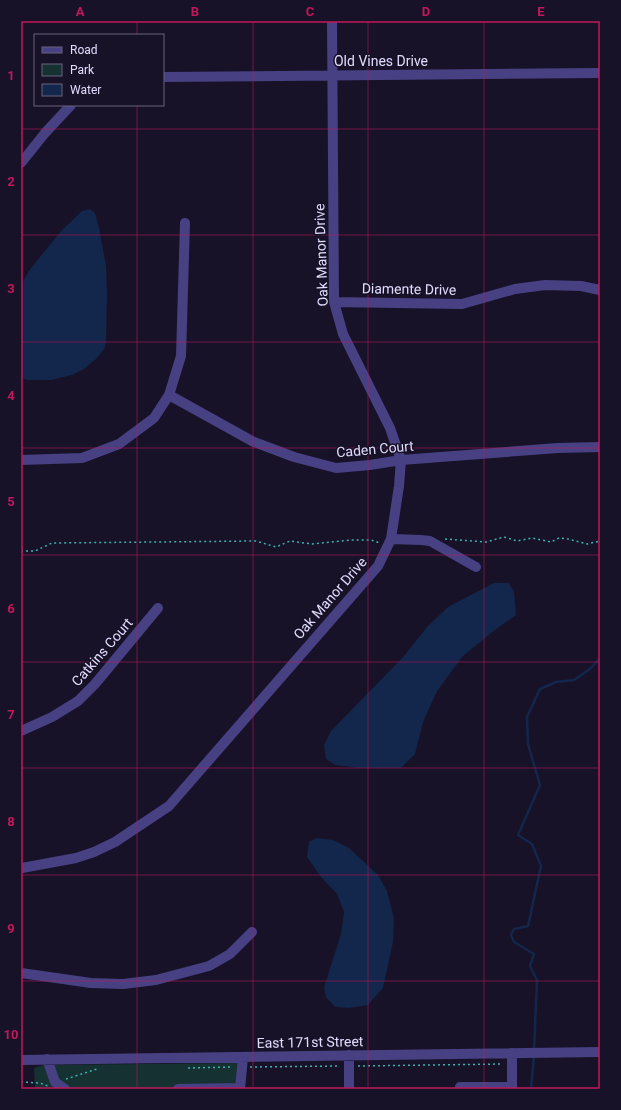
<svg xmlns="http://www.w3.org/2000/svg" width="621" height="1110" viewBox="0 0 621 1110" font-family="Roboto,sans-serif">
<rect width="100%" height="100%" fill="#171228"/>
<path fill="#163132" d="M240,1063V1089H35L34,1068L44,1065Z"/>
<path fill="#13264b" d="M90,209L95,213L99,228L106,266L107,295L106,339L105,348L96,359L84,369L72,375L51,380H27L21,378V284L31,268L62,230L82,211Z
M494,583H509L514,592L516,615L496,629L463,656L437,691L423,722L415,754L401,768H359L335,765L326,759L324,745L331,731L404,656L427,627L448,607Z
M317,838L333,840L349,848L378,875L387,891L394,918L393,942L383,988L368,1005L349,1008L335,1007L326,997L324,987L341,934L344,912L337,894L321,877L307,857L309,842Z"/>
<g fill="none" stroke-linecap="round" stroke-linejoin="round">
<path stroke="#13264b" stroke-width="2.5" d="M534,1051L537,980L530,966L534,954L514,942L511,935L514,929L528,926L541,866L532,844L518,835L540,785L528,744L527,717L540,689L556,682L574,680L590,669L600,658
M531,1089L534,1056"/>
<path stroke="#3ab2b1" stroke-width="1.5" stroke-dasharray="2 3" stroke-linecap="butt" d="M445,539L486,542L504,537L517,541L532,538L551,542L559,538L568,539L587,544L600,541
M21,551H35L52,543L256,541L276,547L290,541L312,544L352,540H371L380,543
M358,1066L502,1064
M250,1067L340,1066
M188,1068L232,1067
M66,1079L97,1069
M21,1082L40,1083L48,1086"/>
<path stroke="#474183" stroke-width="10" d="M163,77L600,73
M21,163L45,133L71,105
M334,302L462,304L515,289L545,285L581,286L600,290
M169,395L254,442L294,457L336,468L370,465L401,460L558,448L600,447
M21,460L82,458L119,444L154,418L169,395L181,356L185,223
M391,539L421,540L430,541L476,567
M21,731L52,717L78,701L95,684L158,608
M22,868L76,858L94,852L115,842L169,806L378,566L391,539L399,486L401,460L390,428L343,334L334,302L332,21
M21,973L91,983L123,984L156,980L209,966L230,954L252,932
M349,1055V1089
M47,1059L55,1082L65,1089
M21,1060L600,1052
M178,1089L240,1088
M240,1089L243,1057
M460,1089V1087H512
M512,1089V1053"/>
</g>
<path fill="none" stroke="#c2185b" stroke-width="1" stroke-opacity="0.55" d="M137,21V35M253,21V1089M368,21V1089M484,21V1089M137,105V1089M21,129H600M21,235H600M21,342H600M21,448H600M21,555H600M21,662H600M21,768H600M21,875H600M21,981H600"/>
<g text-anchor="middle" stroke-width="3" stroke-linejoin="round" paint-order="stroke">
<g font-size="14" fill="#e1dcfc" stroke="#171228">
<text x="381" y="66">Old Vines Drive</text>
<text transform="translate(321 255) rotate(-92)" y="5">Oak Manor Drive</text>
<text transform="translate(409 289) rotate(1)" y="5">Diamente Drive</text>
<text transform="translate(375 449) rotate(-5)" y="5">Caden Court</text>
<text transform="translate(330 598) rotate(-49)" y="5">Oak Manor Drive</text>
<text transform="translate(102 652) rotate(-49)" y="5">Catkins Court</text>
<text transform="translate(310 1042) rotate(-1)" y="5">East 171st Street</text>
</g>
</g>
<rect width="621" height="1110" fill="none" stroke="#171228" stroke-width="44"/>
<rect x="34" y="34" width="130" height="72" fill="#171228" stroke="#68637d"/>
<rect x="42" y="47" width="20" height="6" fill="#474183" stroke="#68637d"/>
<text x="70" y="54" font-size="12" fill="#e1dcfc">Road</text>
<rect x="42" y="64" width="20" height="12" fill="#163132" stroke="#68637d"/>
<text x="70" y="74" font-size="12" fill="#e1dcfc">Park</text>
<rect x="42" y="84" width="20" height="12" fill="#13264b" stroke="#68637d"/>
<text x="70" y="94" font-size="12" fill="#e1dcfc">Water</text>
<rect x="22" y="22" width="577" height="1066" fill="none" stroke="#c2185b" stroke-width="1.5"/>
<g font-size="13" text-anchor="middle" font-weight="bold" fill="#c2185b">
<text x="80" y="16">A</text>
<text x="195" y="16">B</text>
<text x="310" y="16">C</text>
<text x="426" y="16">D</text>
<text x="541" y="16">E</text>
<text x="11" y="80">1</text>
<text x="11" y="186">2</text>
<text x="11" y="293">3</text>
<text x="11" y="400">4</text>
<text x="11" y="506">5</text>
<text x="11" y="613">6</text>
<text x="11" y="719">7</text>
<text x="11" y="826">8</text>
<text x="11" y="933">9</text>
<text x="11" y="1039">10</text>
</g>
</svg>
